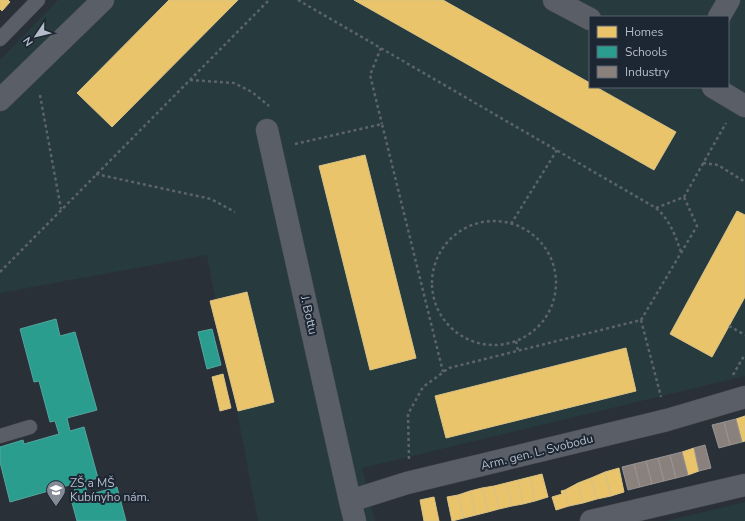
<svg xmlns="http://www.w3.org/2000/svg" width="745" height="521" viewBox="0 0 745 521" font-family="'Nunito Sans',sans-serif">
<rect width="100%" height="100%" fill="#2a3038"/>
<path fill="#273a3e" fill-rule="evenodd" d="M58,0H745V376L362,468L375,521H258L207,255L0,293V60ZM590,17H728V87H590Z
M745,502V521H666Z"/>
<path fill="#e9c46a" stroke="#d9c286" d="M0,0H8L10,2L2,11L0,9Z
M169,0H238L112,127L77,93Z
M354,0H443L590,83V87H596L676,132L654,170Z
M365,155L416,358L370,370L319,166Z
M737,211L745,215V297L712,357L670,334Z
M247,292L274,402L238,411L210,301Z
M626,348L636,391L446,438L435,396Z
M223,374L231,408L220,411L212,377Z
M745,416V441L742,442L736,419Z
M694,448L699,471L688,475L682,452Z
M619,468L624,492L611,496L605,472Z
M605,472L611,496L597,499L591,478Z
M542,474L548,497L535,501L530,477Z
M530,477L535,501L523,504L518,480Z
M591,478L597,499L583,503L578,483Z
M518,480L523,504L512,506L506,483Z
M506,483L512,506L499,509L494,486Z
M578,483L583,503L569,506L565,490Z
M494,486L499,509L488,512L482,488Z
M482,488L488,512L476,515L470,491Z
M565,490L569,506L556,510L552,497L562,494L561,491Z
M470,491L476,515L464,518L458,495Z
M458,495L464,518L452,521L447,497Z
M434,497L439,521H424L420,500Z"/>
<path fill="#2a9d8f" stroke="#53a6a0" d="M56,319L60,336L75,332L97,410L67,418L70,431L84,427L98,478L84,482L88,495L117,487L126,521H77L71,499L77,498L73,484L10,502L0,462V447L23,440L24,444L59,434L55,421L50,422L39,381L34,382L20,329Z
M212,329L221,365L207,369L198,332Z"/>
<path fill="#8a817c" stroke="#979393" d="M736,419L742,442L730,445L724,422Z
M724,422L730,445L719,448L712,425Z
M705,445L711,468L699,471L694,448Z
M682,452L688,475L676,478L670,455Z
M670,455L676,478L664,481L658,458Z
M658,458L664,481L652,484L646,461Z
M646,461L652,484L640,487L634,464Z
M634,464L640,487L628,490L622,467Z"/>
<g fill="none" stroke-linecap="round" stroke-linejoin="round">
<defs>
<path id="service" d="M0,39L38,0
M0,436L30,427"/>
<path id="minor" d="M554,0L590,19
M719,17L729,0
M713,87L745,106
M0,100L103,0
M267,130L350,501
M355,521L350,501L407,483L667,420L745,397
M591,521L745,485"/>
</defs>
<use href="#service" stroke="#484c53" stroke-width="15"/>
<use href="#minor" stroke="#484c53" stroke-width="23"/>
<path stroke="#5d636a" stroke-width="2.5" stroke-dasharray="3 3" stroke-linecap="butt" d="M298,0L656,208L684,197L726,123
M381,48L370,75L382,124
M190,80L234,83L252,92L269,106
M40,95L61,209
M295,144L382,124L443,372
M703,163L718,165L745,182
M96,174L211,199L235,212
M656,208C670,220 675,235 681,252
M432 283a62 62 0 1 1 124 0a62 62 0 1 1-124 0Z
M511,224L557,150
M0,272L269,0
M641,320L661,397
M729,326L745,335
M516,341L518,351
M733,375L745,354
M409,459L408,414L423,387L449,368L641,320L697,226L684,197"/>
<use href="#service" stroke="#5a5e66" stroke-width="14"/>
<use href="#minor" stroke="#5a5e66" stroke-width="22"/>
</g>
<defs>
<symbol id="school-pin" viewBox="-11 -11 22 30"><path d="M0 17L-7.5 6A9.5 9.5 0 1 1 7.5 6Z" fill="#848b96" stroke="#1d2633"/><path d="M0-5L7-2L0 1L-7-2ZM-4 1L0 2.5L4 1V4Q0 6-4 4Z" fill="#fff"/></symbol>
</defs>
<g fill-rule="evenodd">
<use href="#school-pin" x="45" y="479" width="22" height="30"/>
</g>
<g text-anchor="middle" stroke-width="4" stroke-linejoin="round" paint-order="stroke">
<g font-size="12" fill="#b4bcc9" stroke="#1d2633">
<text transform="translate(309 315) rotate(77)" y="4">J. Bottu</text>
<text transform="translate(537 452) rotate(-14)" y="4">Arm. gen. L. Svobodu</text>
</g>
<g font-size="12" fill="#b4bcc9" stroke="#1d2633" text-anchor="start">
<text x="70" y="487">ZŠ a MŠ<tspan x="70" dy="14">Kubínyho nám.</tspan></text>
</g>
</g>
<rect x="589" y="16" width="140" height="72" fill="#1d2633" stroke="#59626f"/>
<rect x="597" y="26" width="20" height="12" fill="#e9c46a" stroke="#59626f"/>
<text x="625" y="36" font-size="12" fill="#b4bcc9">Homes</text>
<rect x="597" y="46" width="20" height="12" fill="#2a9d8f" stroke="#59626f"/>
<text x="625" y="56" font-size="12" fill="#b4bcc9">Schools</text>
<rect x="597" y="66" width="20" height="12" fill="#8a817c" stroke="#59626f"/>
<text x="625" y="76" font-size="12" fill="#b4bcc9">Industry</text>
<g transform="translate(36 36) rotate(235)" stroke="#1d2633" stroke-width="3" paint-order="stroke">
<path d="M0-3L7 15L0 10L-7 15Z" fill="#b4bcc9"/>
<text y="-6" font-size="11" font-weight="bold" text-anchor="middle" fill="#b4bcc9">N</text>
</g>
</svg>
